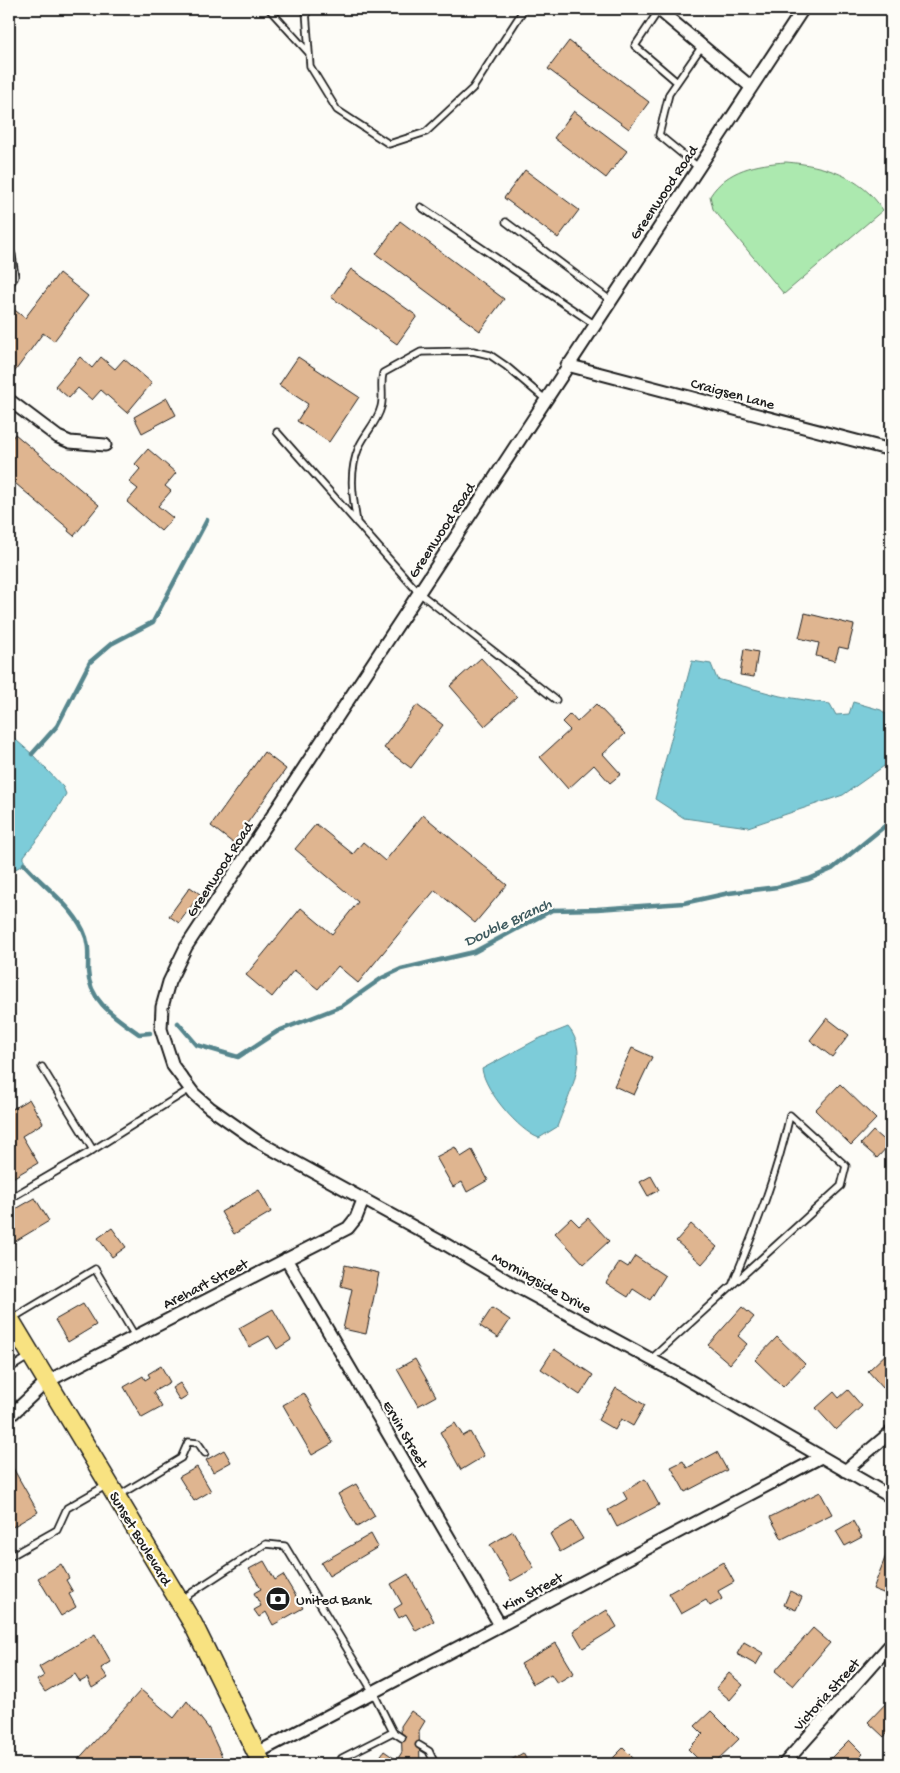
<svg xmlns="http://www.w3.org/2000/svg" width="900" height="1773" viewBox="0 0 900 1773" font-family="'Gochi Hand',sans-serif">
<rect width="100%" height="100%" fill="#fdfcf7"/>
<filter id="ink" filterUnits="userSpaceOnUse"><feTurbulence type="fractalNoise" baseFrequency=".02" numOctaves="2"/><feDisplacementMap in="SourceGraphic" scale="10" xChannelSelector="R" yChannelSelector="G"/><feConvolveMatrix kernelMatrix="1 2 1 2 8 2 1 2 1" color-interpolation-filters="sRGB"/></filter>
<g filter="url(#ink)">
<path fill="#ace9af" stroke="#648266" d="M786,162C824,165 861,176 883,210L784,294L713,209L710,196C727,169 757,164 786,162Z"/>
<path fill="#7dccd9" stroke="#56868d" d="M692,661L711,664L717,679L780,696L830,704L836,715L849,714L853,702L881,710L891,718V758L887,764L843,795L748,827L684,818L655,799Z
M9,734L32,754L63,787L66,794L43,832L24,856V864L9,873Z
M568,1027C592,1054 567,1099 557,1127L539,1138C519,1131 485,1091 482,1069L538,1039Z"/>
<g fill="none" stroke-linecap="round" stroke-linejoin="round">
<path stroke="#56868d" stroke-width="4.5" d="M32,754L57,726L90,662L111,644L153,622L207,520
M24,864C42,885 70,904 83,930C90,944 88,956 88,971C89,1002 117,1018 139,1034L150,1033
M178,1023L197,1045L238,1057L278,1031L342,1006L382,978L401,969L474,952L552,910L597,909L684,903L729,893L777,887L809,879L832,869L891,821"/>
</g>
<path fill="#dfb590" stroke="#1c1c1c" d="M569,41L649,102L629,129L548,69Z
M574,111L627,151L606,178L554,138Z
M525,170L579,210L558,238L504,198Z
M400,221L504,299L480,331L376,254Z
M351,269L417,316L397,344L331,297Z
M59,273L88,296L54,341L43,333L10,378L9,312L12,308L25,318Z
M80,357L92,368L101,357L115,369L124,359L152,383L127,413L101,390L92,400L78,388L69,398L55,386Z
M298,357L359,397L329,442L297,421L308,404L279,385Z
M167,398L176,415L142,433L134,417Z
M15,434L99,505L74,536L68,531L69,529L9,478V442Z
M148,449L176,473L165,486L171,491L158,506L173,518L161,531L127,502L138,489L129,482L140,469L135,464Z
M805,613L854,625L848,649L839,647L835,661L816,656L819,643L799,638Z
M744,649L758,652L754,677L740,675Z
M481,658L517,697L485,726L450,686Z
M596,704L625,734L603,754L621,774L610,783L594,765L568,789L540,757L570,730L562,722L570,714L577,722Z
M417,705L443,725L411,768L384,748Z
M264,752L286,769L233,843L211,826Z
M423,815L507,885L475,923L435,890L358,983L338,966L318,989L294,970L272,997L246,975L301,908L332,934L358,902L295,849L316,824L353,854L363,842L385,861Z
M190,887L200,894L179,923L169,916Z
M827,1018L849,1035L832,1057L810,1040Z
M632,1048L652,1057L634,1095L614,1086Z
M840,1084L876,1119L851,1145L815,1110Z
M29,1099L43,1123L22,1136L38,1163L9,1180V1111Z
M873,1131L889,1145L877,1158L861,1144Z
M455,1147L461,1157L472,1150L488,1180L467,1192L462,1182L453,1187L436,1157Z
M651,1176L659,1190L648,1196L640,1182Z
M259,1190L271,1212L234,1234L221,1212Z
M35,1198L49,1221L14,1242L9,1232V1213Z
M571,1218L579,1226L588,1218L609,1241L584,1264L555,1233Z
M691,1224L717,1247L702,1264L676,1241Z
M112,1228L126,1247L112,1257L98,1238Z
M635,1256L665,1276L650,1300L633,1289L628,1297L606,1283L620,1262L628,1267Z
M345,1265L379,1273L366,1334L343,1329L352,1289L341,1286Z
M83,1304L96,1325L68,1342L55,1320Z
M742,1307L754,1317L738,1336L747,1344L730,1364L708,1345Z
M492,1308L510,1320L498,1338L480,1326Z
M273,1309L291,1340L277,1349L269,1336L249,1347L239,1328Z
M777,1337L805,1364L783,1387L755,1360Z
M554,1349L593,1375L580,1395L541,1369Z
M891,1349V1381L883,1388L868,1371Z
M415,1359L436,1396L418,1406L397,1369Z
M161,1366L170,1382L153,1392L162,1407L142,1418L124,1387L143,1376L145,1380L150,1377L148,1374Z
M180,1383L188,1396L180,1401L172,1388Z
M616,1388L645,1405L633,1426L621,1419L615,1430L598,1420Z
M848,1390L862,1406L836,1430L816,1408L834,1392L839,1398Z
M304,1393L333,1443L312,1455L283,1405Z
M455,1423L463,1436L470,1432L484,1456L461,1470L440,1432Z
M224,1450L231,1462L213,1472L206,1460Z
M717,1452L727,1470L685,1492L671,1467L683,1461L687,1468Z
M9,1461L38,1512L9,1529Z
M197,1467L211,1491L194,1501L179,1477Z
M645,1479L659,1505L617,1527L608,1510L627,1499L623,1492Z
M356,1484L375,1516L357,1527L338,1494Z
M820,1492L832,1514L782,1539L770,1517Z
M572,1521L583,1539L560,1552L550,1534Z
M853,1521L862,1537L845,1546L836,1531Z
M513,1531L534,1568L511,1581L490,1545Z
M371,1534L378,1547L329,1576L321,1563Z
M890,1545H891V1596L873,1589Z
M264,1561L275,1580L283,1575L303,1608L273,1625L266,1612L259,1617L254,1610L261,1606L254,1593L261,1589L249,1569Z
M723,1562L734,1582L718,1591L722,1599L710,1606L706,1600L681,1614L669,1593Z
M61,1564L69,1578L66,1580L73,1592L69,1594L76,1607L61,1616L38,1578Z
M408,1574L434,1621L416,1631L406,1614L399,1618L394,1609L402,1604L391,1584Z
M790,1591L802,1597L796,1610L784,1605Z
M607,1610L617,1627L583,1648L573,1631Z
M813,1628L830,1643L793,1686L775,1671Z
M95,1634L111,1662L101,1668L108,1678L92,1688L87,1678L80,1682L75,1674L45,1692L37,1680L44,1676L39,1667Z
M744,1642L763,1653L756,1665L737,1654Z
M556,1643L574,1673L557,1683L551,1674L533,1684L521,1664Z
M729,1673L743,1685L730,1700L716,1688Z
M141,1690L174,1718L187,1701L209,1729L224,1761L222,1764H74Z
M889,1700L891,1702V1729L884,1737L868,1722Z
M411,1711L425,1721L419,1731L420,1764H375L384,1751L397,1760L402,1752L401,1726Z
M711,1711L739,1739L713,1764H703L688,1749L703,1734L695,1726Z
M849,1740L863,1754L853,1764H830L827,1762Z
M623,1748L636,1761L633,1764H613L610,1761Z
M523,1753L529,1764H504Z"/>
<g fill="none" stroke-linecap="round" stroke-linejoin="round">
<defs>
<path id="service" d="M269,9L309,53
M308,9L306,11L310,66L337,110L389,144L426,132L473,88L524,9
M659,10L635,46L677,82
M698,167L659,135L669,94L702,46
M421,207L594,324
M506,222L610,300
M277,432L418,592L556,700
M357,523C353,497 348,473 359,447C365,433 377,423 381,407C384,397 380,385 383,373L421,352L473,351L490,355L506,366L545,399
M93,1150L190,1089
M9,1199L93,1150L42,1067
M13,1318L95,1269L135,1336
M651,1359L841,1186L846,1166L790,1115C777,1174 756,1227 733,1283
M9,1369L30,1356
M118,1496L181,1458L188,1442L198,1443L205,1453
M9,1557L57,1530L67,1508L107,1485
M182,1599L266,1544L285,1546L373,1692L393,1732L402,1738
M419,1745L429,1751L435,1764
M337,1764L342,1758L393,1732"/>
<path id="minor" d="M658,9L751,87
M803,9L186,947L169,982L162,1007L161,1029L173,1066L194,1094L210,1108L257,1141L445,1244L523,1290L680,1375L891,1497
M9,255L12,276L9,280
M567,365L891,450
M9,400L58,437L70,442L105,445
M286,1259L500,1625
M9,1417L46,1382L348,1228L356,1218L363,1200
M845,1471L891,1432
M257,1753L821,1457
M784,1764L891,1644"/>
<path id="primary" d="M9,1318L193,1624L262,1764"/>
</defs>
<use href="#service" stroke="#1c1c1c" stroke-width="9"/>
<use href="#minor" stroke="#1c1c1c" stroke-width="15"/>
<use href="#primary" stroke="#1c1c1c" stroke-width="21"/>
<use href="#service" stroke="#fdfcf7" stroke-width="5.5"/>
<use href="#minor" stroke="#fdfcf7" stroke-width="11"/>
<use href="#primary" stroke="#f8e281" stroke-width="18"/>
</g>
</g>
<defs>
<symbol id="bank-disc" viewBox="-11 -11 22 22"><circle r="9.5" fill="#1c1c1c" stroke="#fdfcf7"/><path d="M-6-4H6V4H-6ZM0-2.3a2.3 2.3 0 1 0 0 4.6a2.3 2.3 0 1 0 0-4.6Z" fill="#fff"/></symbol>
</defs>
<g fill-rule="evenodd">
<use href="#bank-disc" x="264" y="1585" width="28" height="28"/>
</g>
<g text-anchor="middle" stroke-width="4.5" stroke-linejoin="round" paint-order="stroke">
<g font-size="15" fill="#1c1c1c" stroke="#fdfcf7">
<text transform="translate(663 192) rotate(-56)" y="5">Greenwood Road</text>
<text transform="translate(733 393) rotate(15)" y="5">Craigsen Lane</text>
<text transform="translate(441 530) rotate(-57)" y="5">Greenwood Road</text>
<text transform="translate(219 869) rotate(-57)" y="5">Greenwood Road</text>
<text transform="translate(542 1282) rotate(29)" y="5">Morningside Drive</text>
<text transform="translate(205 1283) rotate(-27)" y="5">Arehart Street</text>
<text transform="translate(406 1434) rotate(60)" y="5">Ervin Street</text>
<text transform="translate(141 1538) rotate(59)" y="5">Sunset Boulevard</text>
<text transform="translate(532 1591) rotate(-28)" y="5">Kim Street</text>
<text transform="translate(826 1694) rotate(-48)" y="5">Victoria Street</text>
</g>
<g font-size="15" fill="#1c1c1c" stroke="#fdfcf7" text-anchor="start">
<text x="296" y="1604">United Bank</text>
</g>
<g font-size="16" font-style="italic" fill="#3e5a5e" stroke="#fdfcf7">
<text transform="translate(507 921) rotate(-25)" y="6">Double Branch</text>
</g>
</g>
<rect width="900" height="1773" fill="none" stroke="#fdfcf7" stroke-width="30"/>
<rect x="15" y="15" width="870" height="1743" fill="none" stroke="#1c1c1c" stroke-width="2" filter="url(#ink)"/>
</svg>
